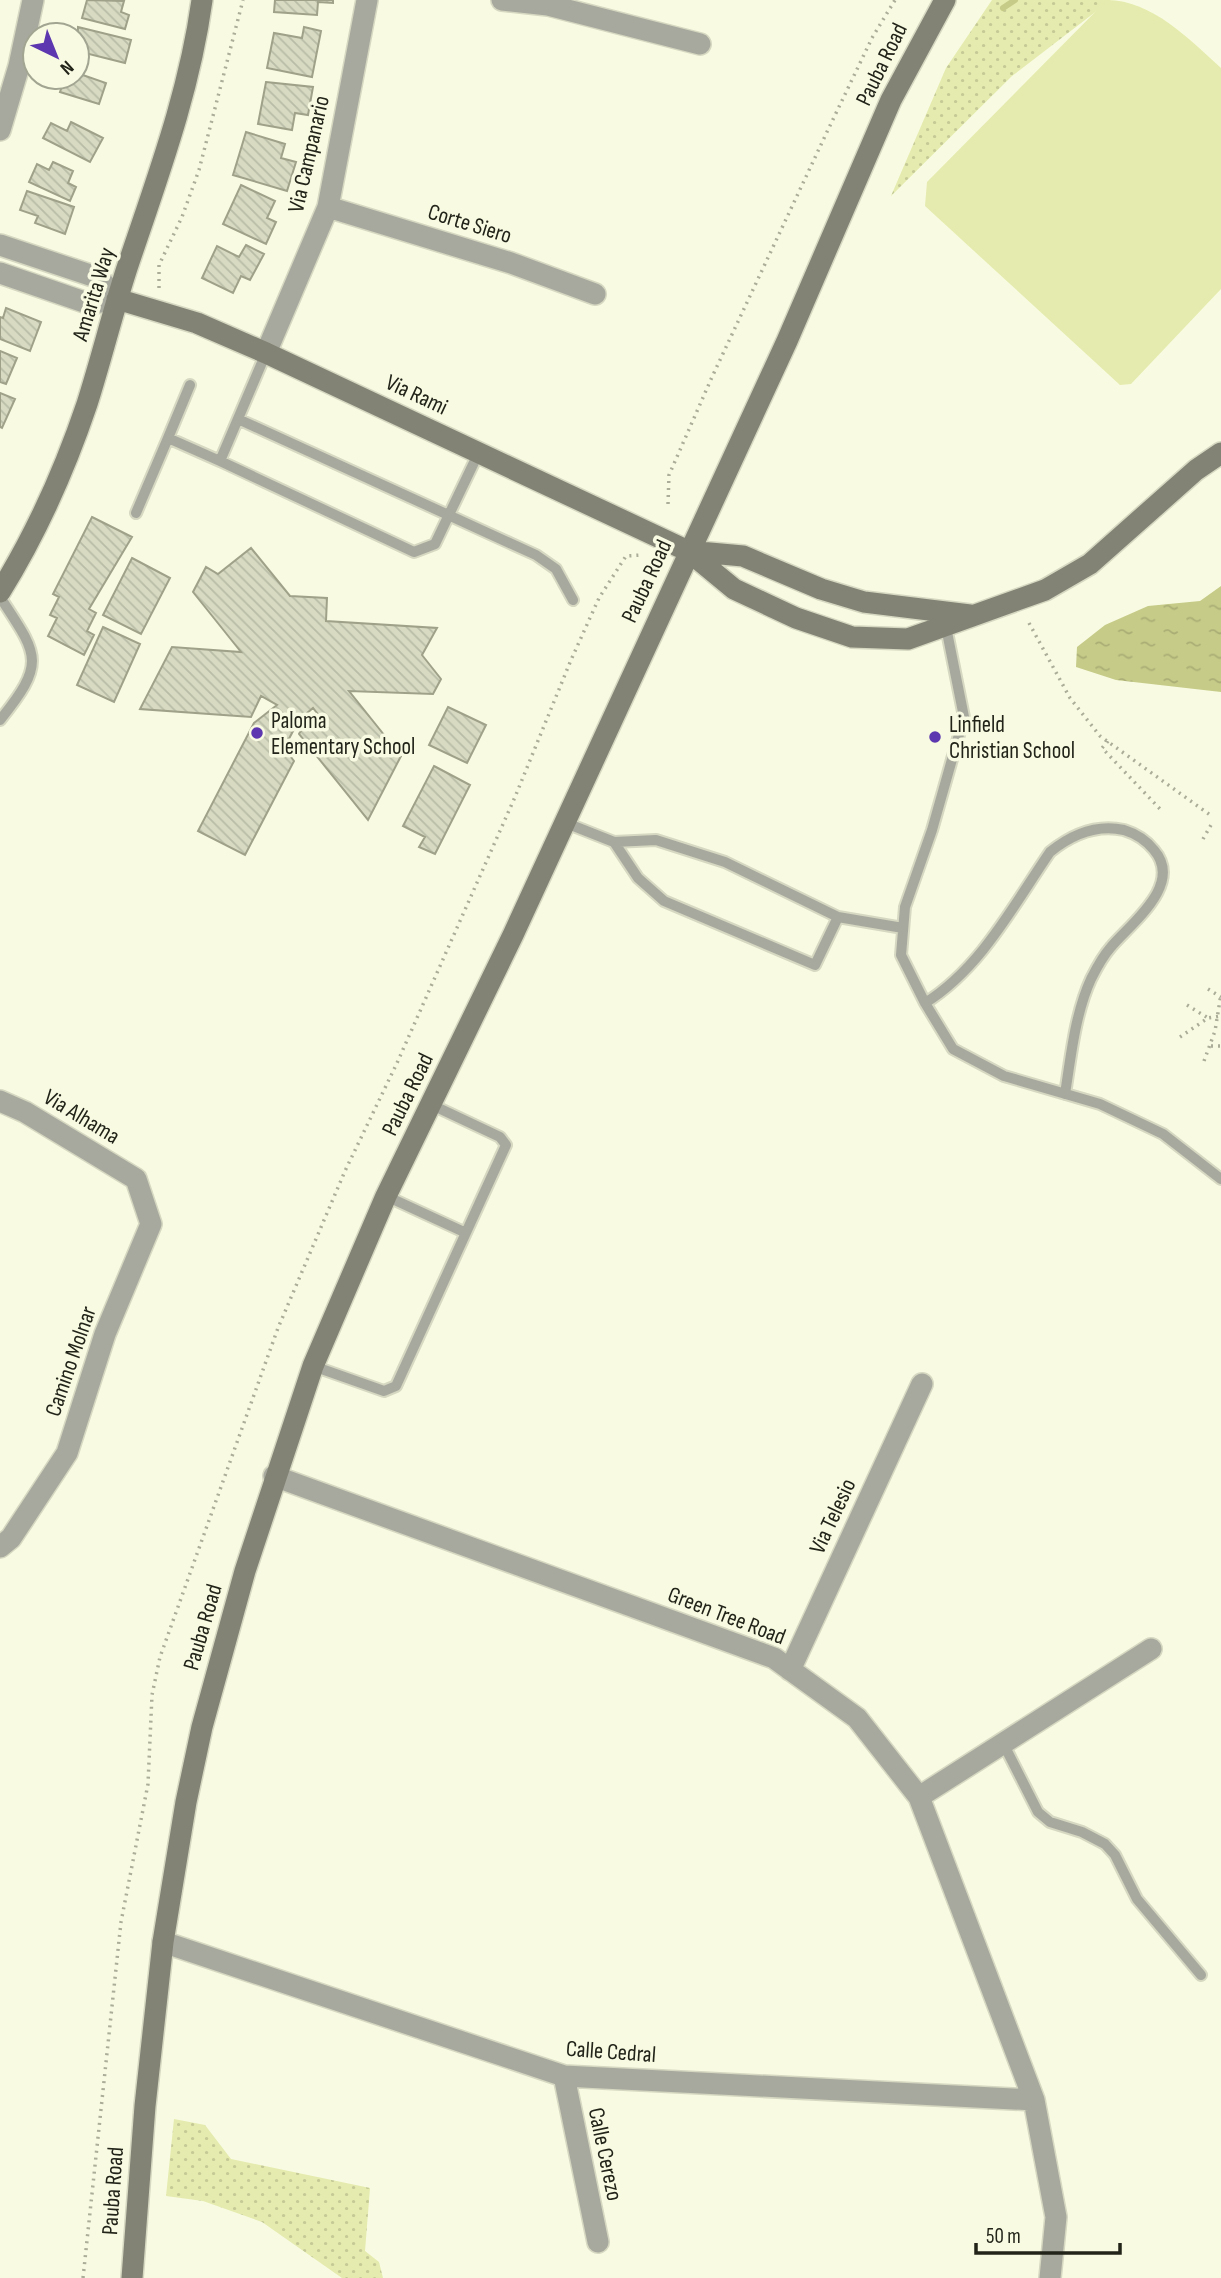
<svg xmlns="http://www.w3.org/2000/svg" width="1221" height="2278" viewBox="0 0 1221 2278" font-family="'Sofia Sans Condensed',sans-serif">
<defs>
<pattern id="green-dots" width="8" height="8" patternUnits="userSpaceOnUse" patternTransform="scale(1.75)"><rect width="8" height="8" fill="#e5ebae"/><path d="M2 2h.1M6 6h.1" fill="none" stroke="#c4c995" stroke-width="1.8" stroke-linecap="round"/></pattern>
<pattern id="water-ripples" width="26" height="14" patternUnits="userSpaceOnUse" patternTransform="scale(1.75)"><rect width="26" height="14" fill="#c6cb88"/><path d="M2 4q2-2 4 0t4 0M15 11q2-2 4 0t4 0" fill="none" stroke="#aaae75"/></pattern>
<pattern id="building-back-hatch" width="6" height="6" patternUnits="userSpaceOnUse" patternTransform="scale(1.75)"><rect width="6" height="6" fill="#d8dbc2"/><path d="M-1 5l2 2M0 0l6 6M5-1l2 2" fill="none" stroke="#b9bca6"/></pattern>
</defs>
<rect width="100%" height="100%" fill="#f8fbe1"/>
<path fill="url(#green-dots)" d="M992,0H1111L1012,76L891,196L946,68Z
M174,2119L205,2125L231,2159L370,2188L365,2251L379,2262L383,2278H342L262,2222L203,2201L166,2196Z"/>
<path fill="#e5ebae" d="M1107,0C1152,0 1190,40 1221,68V289L1131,384L1120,385L925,206L927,182Z"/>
<path fill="url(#water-ripples)" d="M1221,586V692L1116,680L1076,667L1077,647L1105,625L1148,606L1200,601Z"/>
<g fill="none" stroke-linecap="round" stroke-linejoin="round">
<path stroke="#c6cb88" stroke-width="6" d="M1003,8L1015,0"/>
</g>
<path fill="url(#building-back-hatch)" stroke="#9fa189" stroke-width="2" d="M87,0L124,1L121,12L129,15L125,29L82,18Z
M275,0H333V3L318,2L317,15L274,12Z
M78,27L131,40L125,63L77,51Z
M304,27L321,31L312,77L267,68L274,33L302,38Z
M77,73L106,83L99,104L60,92L65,77H77Z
M266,82L313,87L308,115L295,113L292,130L258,124Z
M71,122L103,138L90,162L43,138L51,123L67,131Z
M246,132L285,144L281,158L296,162L287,191L233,175Z
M53,162L73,171L68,183L76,187L70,201L29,182L37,164L49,170Z
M241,185L275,201L267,218L276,222L266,244L223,224Z
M27,191L74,207L65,234L35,223L38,216L20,210Z
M246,245L264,254L250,280L241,276L233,293L202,278L217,246L239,257Z
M6,308L41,322L30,351L0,339V317L3,318Z
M0,351L17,358L6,384L0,382Z
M0,393L15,399L2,428L0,427Z
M92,517L132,537L89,609L96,613L87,631L94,635L84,655L48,636L57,618L50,615L59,597L53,594Z
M251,548L290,596L327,598L326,621L437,628L422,655L441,679L433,694L349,691L401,756L368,820L299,734L307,720L324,722L313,708L299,720L284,748L294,761L245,855L198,831L254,723L277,705L261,696L251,717L140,709L172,647L241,652L193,592L206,567L218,574Z
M132,558L170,578L141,634L103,615Z
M103,627L140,644L114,702L77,685Z
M448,707L486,725L467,763L429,745Z
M434,766L470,785L435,854L419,847L425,837L403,826Z"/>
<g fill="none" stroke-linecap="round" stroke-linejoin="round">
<defs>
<path id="lane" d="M266,353L220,461L414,552L435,544L479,452
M238,419L536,555L556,569L573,600
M168,438L190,385
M136,513L168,438L220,461
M0,597C38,655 47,662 0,720
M946,627L964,717L932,830L905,907L901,955L925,1003L953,1049L1004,1076L1100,1104L1163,1134L1221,1179
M566,823L614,842L656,840L725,862L838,917L903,928
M614,842L638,878L664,901L815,965L838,917
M925,1003C981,968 1013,906 1050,852C1071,835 1097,824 1124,830C1137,834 1146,840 1154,850C1184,885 1130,924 1111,947C1103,956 1096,969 1091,979C1075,1014 1071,1056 1065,1094
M386,1196L464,1232
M313,1366L384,1391L396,1386L506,1145L500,1137L432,1105
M1003,1743L1038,1812L1050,1822L1082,1832L1105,1844L1115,1855L1137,1899L1201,1975"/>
<path id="street" d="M502,0L548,5L700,44
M0,130L19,66L33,0
M328,207L511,263L595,294
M0,245L99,278L117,299
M0,273L90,304L117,299
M266,353L328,207L367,0
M0,1101L25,1112L136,1179L151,1224L105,1334L67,1453L11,1538L0,1547
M274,1476L774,1658L857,1718L919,1797L1034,2100L1056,2217L1050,2278
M790,1670L922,1384
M919,1797L1151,1649
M163,1942L564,2076L1034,2100
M564,2076L598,2242"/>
<path id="secondary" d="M117,299L197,323L266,353L688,551L734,589L796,618L852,637L908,639L1045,590L1090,564L1196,470L1221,453
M688,551L743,556L821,589L864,602L970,615
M0,592C36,534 65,469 87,404C101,360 112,315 126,271C156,181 189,95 202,0
M132,2278L145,2106L163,1942L186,1802L202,1727L245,1571L313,1366L386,1196L513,935L787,341L891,100L945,0"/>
</defs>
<use href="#lane" stroke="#d6d8c1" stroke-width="14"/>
<use href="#street" stroke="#d6d8c1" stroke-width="24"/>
<use href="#secondary" stroke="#d6d8c1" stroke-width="24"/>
<path stroke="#abad99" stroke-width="3.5" stroke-dasharray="2 5" stroke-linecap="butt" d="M159,288V265L182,217L199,170L243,0
M668,504L669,475L712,377L826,134L872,38L895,0
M1029,623L1070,698L1100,736L1213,817
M1108,741L1102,748L1161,810
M1203,839L1211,825
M1208,989L1221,997
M1187,1005L1208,1018
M1180,1037L1208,1018L1221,1016
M1211,1046H1221
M1204,1061L1215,1031L1221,994
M83,2278L121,1922L148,1784L152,1695L160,1657L278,1328L345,1171L397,1063L515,797L571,660L599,598L626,556L642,555"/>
<use href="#lane" stroke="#a8a99e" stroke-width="10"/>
<use href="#street" stroke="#a8a99e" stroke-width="21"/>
<use href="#secondary" stroke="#828374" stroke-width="21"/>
</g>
<g fill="#5c37af" stroke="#f8fbe1" stroke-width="2.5">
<circle cx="257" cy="733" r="7"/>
<circle cx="935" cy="737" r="7"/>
</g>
<g text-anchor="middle" stroke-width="7" stroke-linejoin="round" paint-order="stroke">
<g font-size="23" fill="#222319" stroke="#f8fbe1">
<text transform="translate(881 64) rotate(-64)" y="8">Pauba Road</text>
<text transform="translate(308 154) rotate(-77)" y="8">Via Campanario</text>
<text transform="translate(470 223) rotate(17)" y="8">Corte Siero</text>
<text transform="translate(93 294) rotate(-73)" y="8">Amarita Way</text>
<text transform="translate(417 394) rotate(25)" y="8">Via Rami</text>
<text transform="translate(646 581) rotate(-65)" y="8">Pauba Road</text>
<text transform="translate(407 1094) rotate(-64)" y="8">Pauba Road</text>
<text transform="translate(82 1116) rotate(31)" y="8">Via Alhama</text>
<text transform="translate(70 1361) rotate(-71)" y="8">Camino Molnar</text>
<text transform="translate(832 1516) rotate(-65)" y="8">Via Telesio</text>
<text transform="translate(727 1615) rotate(21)" y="8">Green Tree Road</text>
<text transform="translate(202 1627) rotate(-74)" y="8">Pauba Road</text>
<text transform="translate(611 2051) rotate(4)" y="8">Calle Cedral</text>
<text transform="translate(606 2154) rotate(78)" y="8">Calle Cerezo</text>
<text transform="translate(112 2191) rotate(-86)" y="8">Pauba Road</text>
</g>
<g font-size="23" fill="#222319" stroke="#f8fbe1" text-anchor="start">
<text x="271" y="728">Paloma<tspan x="271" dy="26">Elementary School</tspan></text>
<text x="949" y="732">Linfield<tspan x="949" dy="26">Christian School</tspan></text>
</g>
</g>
<g transform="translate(56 56) rotate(137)"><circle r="33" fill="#f8fbe1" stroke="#a2a591" stroke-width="2"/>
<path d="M0-5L12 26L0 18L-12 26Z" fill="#5c37af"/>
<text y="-10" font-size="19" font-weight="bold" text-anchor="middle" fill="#222319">N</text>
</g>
<path d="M976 2243v10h144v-10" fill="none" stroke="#222319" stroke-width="3.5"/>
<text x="986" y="2243" font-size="21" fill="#222319" stroke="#f8fbe1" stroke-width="5" paint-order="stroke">50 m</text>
</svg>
